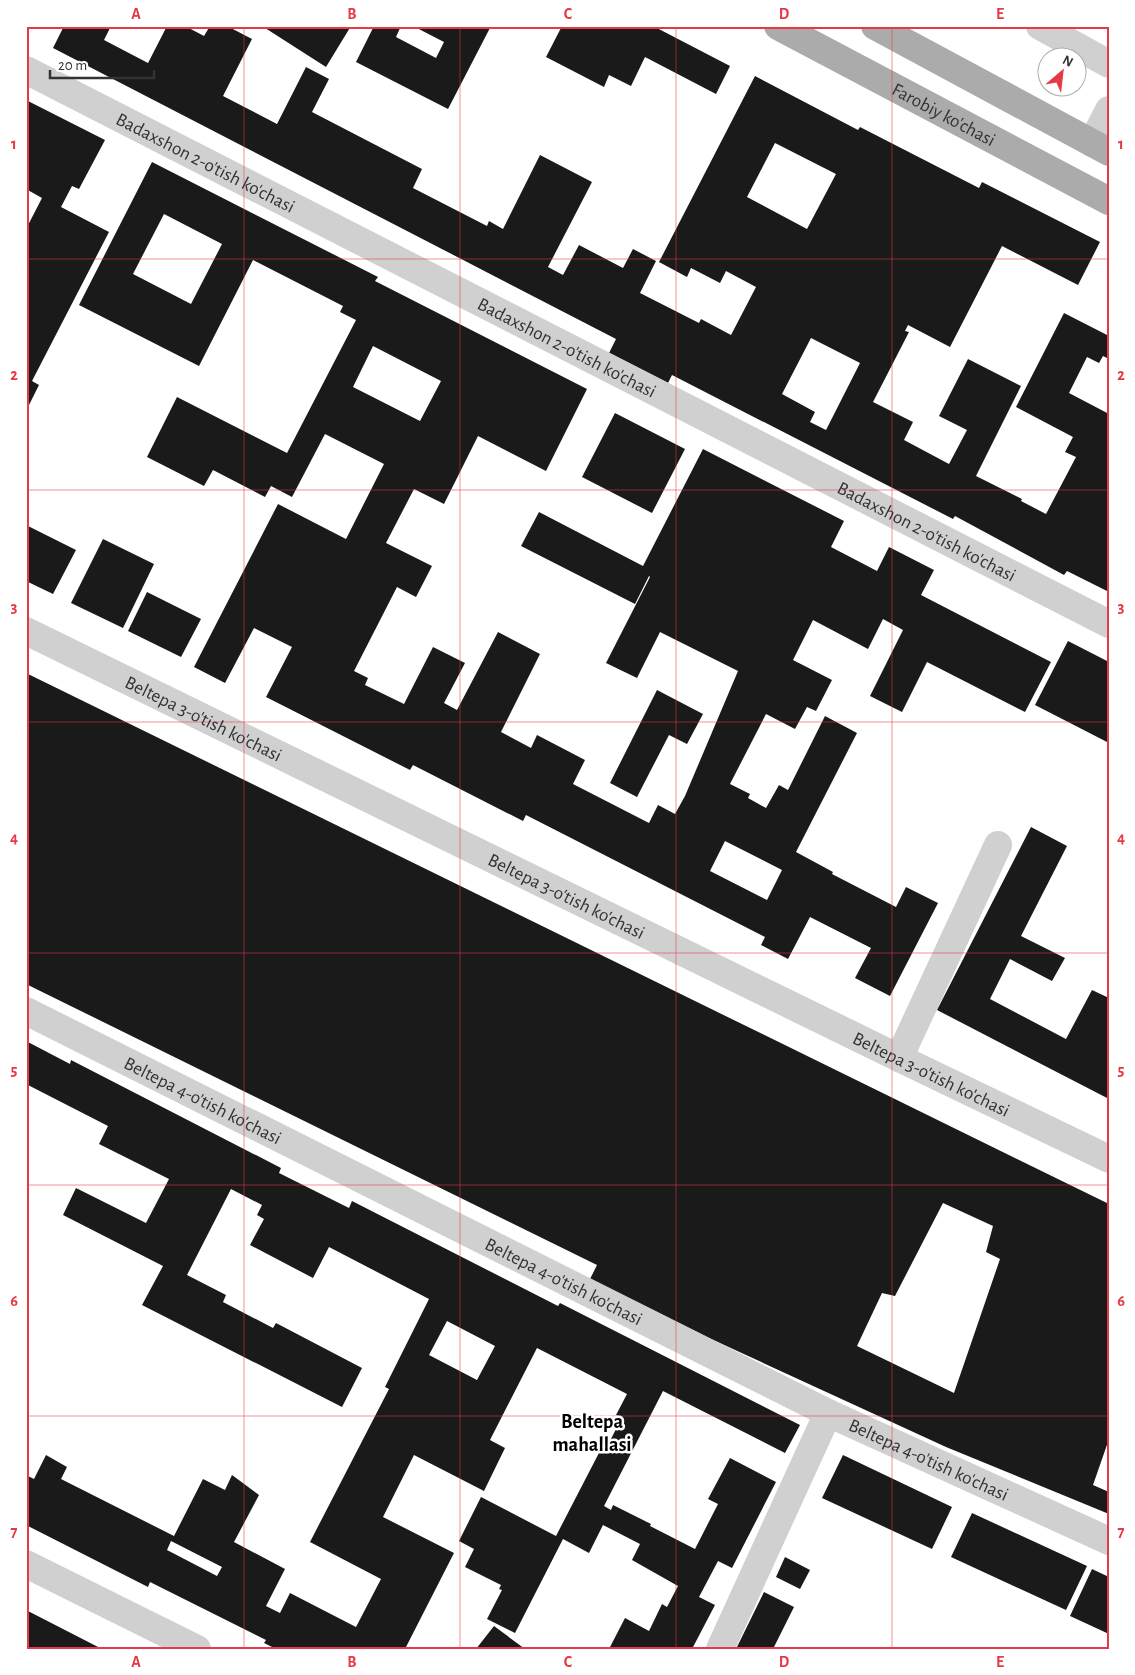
<svg xmlns="http://www.w3.org/2000/svg" width="1135" height="1675" viewBox="0 0 1135 1675" font-family="'Alegreya Sans',sans-serif">
<rect width="100%" height="100%" fill="#fff"/>
<path fill="#1a1a1a" fill-rule="evenodd" d="M64,26H111L104,40L148,63L167,26H185L204,36L210,26H227L252,39L223,96L277,124L306,67L329,79L312,112L422,169L413,188L487,226L489,221L503,229L540,155L592,182L548,267L563,275L579,245L623,268L633,249L656,261L640,293L699,323L701,319L731,335L756,287L726,271L720,283L691,268L687,277L659,262L755,76L858,130L860,127L979,188L982,182L1100,242L1078,285L1002,246L950,347L908,325L905,331L909,332L873,402L913,422L904,440L949,464L967,430L939,416L968,359L1021,386L976,476L1022,499L1021,501L1046,514L1076,457L1065,452L1073,437L1016,407L1064,313L1109,336V359L1103,356L1099,363L1087,357L1069,393L1109,414V592L1067,571L1064,575L955,516L953,519L672,375L668,383L609,353L616,339L53,48ZM775,143L836,174L807,229L747,197ZM811,338L860,363L826,430L810,422L815,412L782,394Z
M262,26H351L326,67Z
M374,26H401L396,37L436,58L444,42L413,26H491L448,109L356,62Z
M562,26H653L730,66L716,94L645,57L631,86L609,75L604,87L546,57Z
M28,101L105,140L79,189L72,186L61,207L109,232L32,381L39,385L26,411V229L42,198L26,189V104Z
M152,162L378,277L375,281L587,389L546,471L478,436L444,504L414,489L386,543L432,566L416,597L397,587L354,671L368,678L365,685L404,704L433,647L465,663L444,703L457,710L498,632L540,654L501,732L531,748L537,735L585,760L573,784L649,823L658,805L675,814L685,796L738,671L660,632L637,678L606,663L650,577L649,576L635,604L521,546L539,512L643,566L703,449L844,521L831,547L877,571L889,547L934,570L921,595L1051,662L1025,712L927,662L902,712L870,696L903,630L883,619L868,649L813,620L793,660L832,680L816,711L807,707L795,729L766,714L730,784L750,794L748,798L766,808L779,785L788,790L825,716L857,733L796,852L833,872L832,874L896,907L906,887L938,903L890,996L855,978L871,948L810,917L788,959L761,945L765,937L526,815L523,821L413,765L410,770L266,697L292,647L254,628L225,683L194,667L278,504L346,539L384,464L325,434L292,497L271,486L265,497L213,470L204,486L147,457L177,397L287,453L356,320L340,312L343,306L253,260L199,366L79,305ZM164,214L222,244L191,304L133,274ZM373,346L441,381L420,421L353,387ZM725,841L782,870L767,900L710,871Z
M615,413L685,449L652,513L582,477Z
M26,525L76,550L53,594L26,581Z
M103,539L154,564L123,628L71,603Z
M147,592L201,619L181,657L128,631Z
M1068,641L1109,662V743L1035,705Z
M26,673L1109,1204V1439L1093,1485L1109,1492V1514L946,1447L709,1338L590,1279L597,1265L26,984ZM943,1203L993,1226L986,1252L1000,1259L954,1393L857,1346L882,1293L895,1296Z
M657,690L703,714L687,744L669,735L637,797L610,783Z
M1031,827L1067,846L1021,936L1065,958L1052,981L1010,959L990,999L1066,1039L1092,990L1109,998V1099L937,1010Z
M26,1041L70,1064L71,1060L281,1168L279,1173L349,1208L352,1201L558,1306L560,1303L800,1425L785,1453L663,1391L604,1506L611,1510L613,1505L651,1524L650,1526L695,1549L718,1504L708,1499L730,1458L776,1482L732,1568L718,1561L699,1597L715,1605L692,1649H609L625,1618L649,1631L662,1604L667,1607L678,1586L632,1560L640,1544L603,1525L589,1553L563,1539L515,1633L487,1619L502,1590L499,1589L501,1585L465,1567L474,1549L459,1541L481,1497L556,1536L601,1449L605,1451L622,1417L616,1415L627,1394L537,1348L490,1440L505,1448L484,1491L414,1455L383,1517L454,1553L405,1649H276L264,1643L266,1640L150,1582L148,1587L26,1525V1475L34,1479L46,1455L67,1467L61,1479L174,1536L203,1479L225,1490L232,1475L259,1495L234,1542L285,1569L266,1606L280,1613L290,1593L356,1627L381,1579L310,1542L389,1389L385,1387L429,1299L329,1247L313,1278L250,1245L264,1219L257,1215L262,1205L231,1189L187,1275L226,1295L223,1302L273,1328L276,1323L362,1368L342,1407L142,1305L163,1266L63,1215L76,1188L146,1223L169,1179L99,1144L108,1126L26,1084ZM447,1321L495,1346L477,1380L429,1355ZM171,1541L222,1567L217,1576L167,1550Z
M843,1455L952,1507L932,1549L822,1498Z
M972,1513L1087,1566L1066,1610L951,1557Z
M785,1557L810,1570L800,1589L776,1577Z
M1092,1569L1109,1577V1634L1070,1616Z
M764,1592L794,1607L773,1649H736Z
M26,1610L102,1649H26Z
M494,1626L525,1649H476Z"/>
<g fill="none" stroke-linecap="round" stroke-linejoin="round">
<g stroke="#d0d0d0" stroke-width="28">
<path d="M1040,26L1109,64"/>
<path id="s1" d="M26,70L1109,624"/>
<path d="M1092,143L1109,110"/>
<path id="s2" d="M26,631L899,1058L1109,1159"/>
<path id="s3" d="M26,1011L828,1413L1109,1541"/>
<path d="M899,1058L998,845"/>
<path d="M26,1564L197,1649"/>
<path d="M720,1649L828,1413"/>
</g>
<g stroke="#ababab" stroke-width="28">
<path id="s4" d="M778,26L1109,201"/>
<path d="M875,26L1109,152"/>
</g>
</g>
<path fill="none" stroke="#e63946" stroke-width="1" stroke-opacity="0.55" d="M244,26V1649M460,26V1649M676,26V1649M892,26V1649M26,259H1109M26,490H1109M26,722H1109M26,953H1109M26,1185H1109M26,1416H1109"/>
<g text-anchor="middle" stroke-width="5" stroke-linejoin="round" paint-order="stroke">
<g font-size="19" fill="#333" stroke="#fff">
<text dy="7" stroke="none"><textPath href="#s4" startOffset="188">Farobiy ko'chasi</textPath></text>
<text dy="7" stroke="none"><textPath href="#s1" startOffset="202">Badaxshon 2-o'tish ko'chasi</textPath></text>
<text dy="7" stroke="none"><textPath href="#s1" startOffset="608">Badaxshon 2-o'tish ko'chasi</textPath></text>
<text dy="7" stroke="none"><textPath href="#s1" startOffset="1012">Badaxshon 2-o'tish ko'chasi</textPath></text>
<text dy="7" stroke="none"><textPath href="#s2" startOffset="198">Beltepa 3-o'tish ko'chasi</textPath></text>
<text dy="7" stroke="none"><textPath href="#s2" startOffset="602">Beltepa 3-o'tish ko'chasi</textPath></text>
<text dy="7" stroke="none"><textPath href="#s2" startOffset="1008">Beltepa 3-o'tish ko'chasi</textPath></text>
<text dy="7" stroke="none"><textPath href="#s3" startOffset="198">Beltepa 4-o'tish ko'chasi</textPath></text>
<text dy="7" stroke="none"><textPath href="#s3" startOffset="602">Beltepa 4-o'tish ko'chasi</textPath></text>
<text dy="7" stroke="none"><textPath href="#s3" startOffset="1008">Beltepa 4-o'tish ko'chasi</textPath></text>
</g>
<g font-size="20" font-weight="bold" fill="#000" stroke="#fff">
<text x="592" y="1428">Beltepa<tspan x="592" dy="23">mahallasi</tspan></text>
</g>
</g>
<rect width="1135" height="1675" fill="none" stroke="#ffffff" stroke-width="55"/>
<g transform="translate(1062 72) rotate(28)"><circle r="24" fill="#ffffff" stroke="#adadad"/>
<path d="M0-4L9 19L0 12L-9 19Z" fill="#e63946"/>
<text y="-8" font-size="14" font-weight="bold" text-anchor="middle" fill="#333333">N</text>
</g>
<path d="M50 70v8h104v-8" fill="none" stroke="#333333" stroke-width="2.5"/>
<text x="58" y="70" font-size="15" fill="#333333" stroke="#ffffff" stroke-width="4" paint-order="stroke">20 m</text>
<rect x="28" y="28" width="1080" height="1620" fill="none" stroke="#e63946" stroke-width="2"/>
<g font-size="16" text-anchor="middle" font-weight="bold" fill="#e63946">
<text x="136" y="19">A</text>
<text x="352" y="19">B</text>
<text x="568" y="19">C</text>
<text x="784" y="19">D</text>
<text x="1000" y="19">E</text>
<text x="14" y="149">1</text>
<text x="1121" y="149">1</text>
<text x="14" y="380">2</text>
<text x="1121" y="380">2</text>
<text x="14" y="612">3</text>
<text x="1121" y="612">3</text>
<text x="14" y="843">4</text>
<text x="1121" y="843">4</text>
<text x="14" y="1075">5</text>
<text x="1121" y="1075">5</text>
<text x="14" y="1306">6</text>
<text x="1121" y="1306">6</text>
<text x="14" y="1537">7</text>
<text x="1121" y="1537">7</text>
<text x="136" y="1667">A</text>
<text x="352" y="1667">B</text>
<text x="568" y="1667">C</text>
<text x="784" y="1667">D</text>
<text x="1000" y="1667">E</text>
</g>
</svg>
